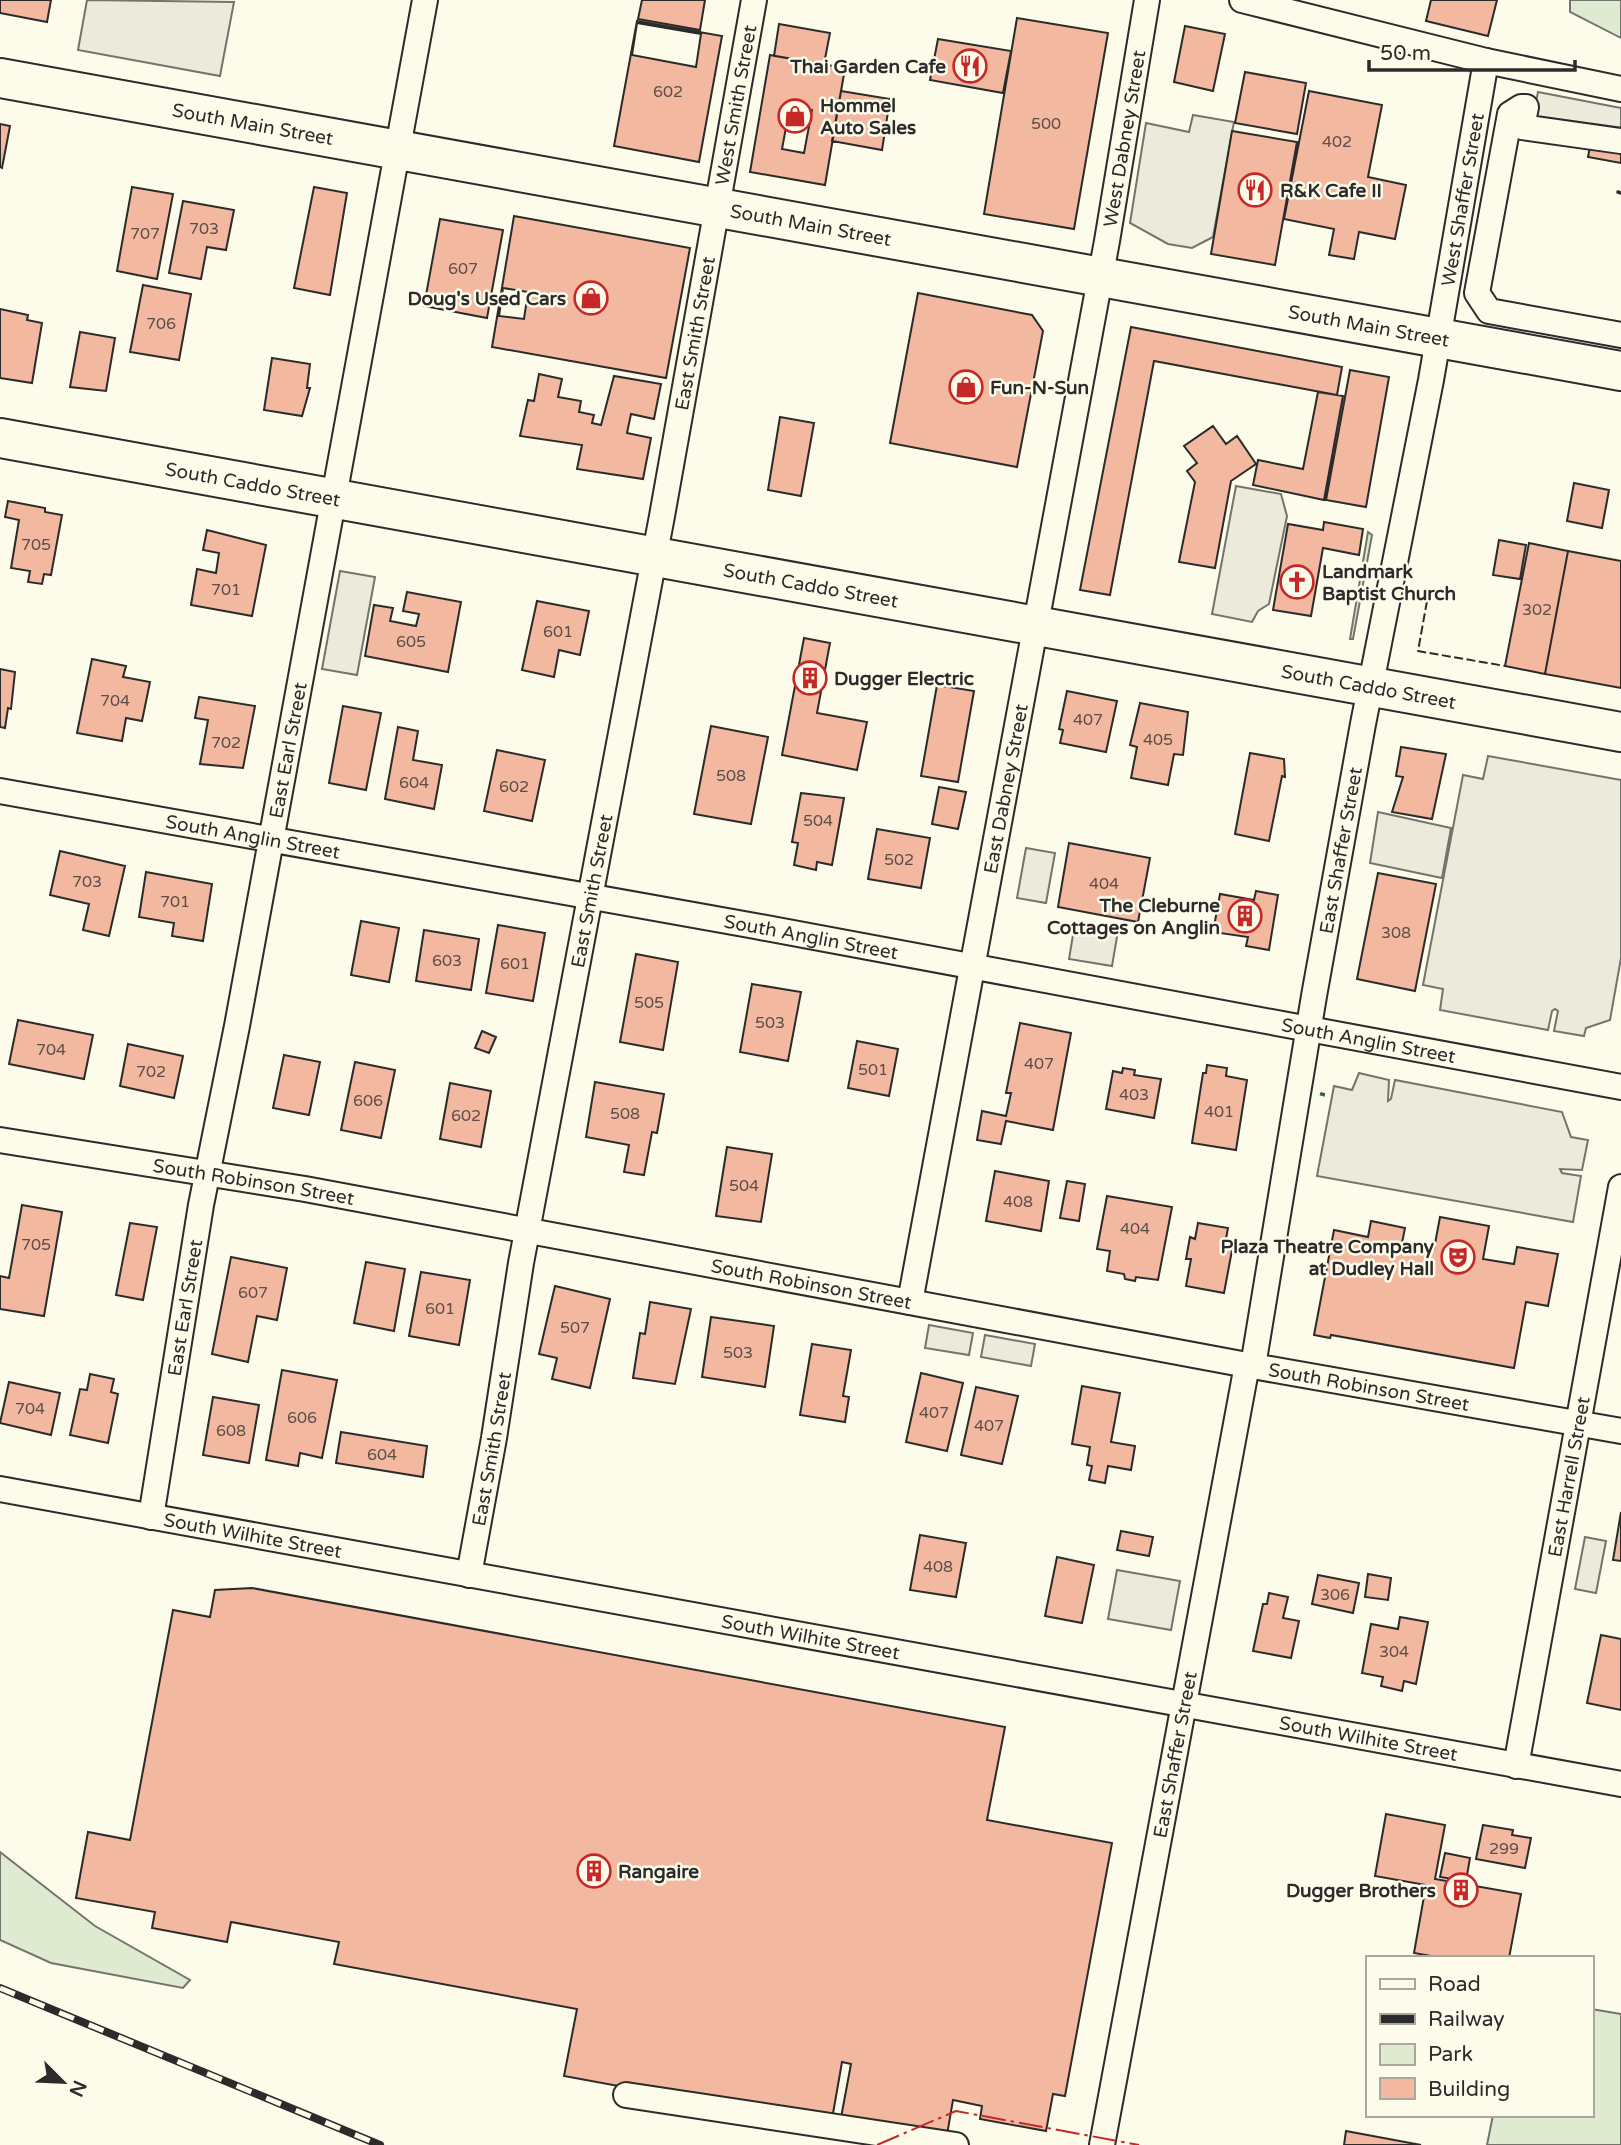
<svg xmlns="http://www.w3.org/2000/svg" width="1621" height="2145" viewBox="0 0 1621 2145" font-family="'Varela Round',sans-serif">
<rect width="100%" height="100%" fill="#fdfbea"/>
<path fill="#deebd1" stroke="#74746e" stroke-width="2" d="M1570,0H1621V38L1570,12Z
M1368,532L1372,535L1353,639H1350Z
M0,1852L95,1926L190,1980L183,1988L51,1963L0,1940Z
M1591,2009L1621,2014V2145H1487L1493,2115H1591Z"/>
<path fill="#eceadb" stroke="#74746e" stroke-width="2" d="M87,0L234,2L220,76L78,50Z
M1538,92L1621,108V133L1533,116Z
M1193,115L1234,122L1213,237L1192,248L1168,244L1130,223L1146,123L1189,132Z
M1236,486L1281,494L1287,516L1269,604L1258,611L1252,622L1212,614Z
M340,571L375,577L357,675L322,669Z
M1488,756L1621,780V958L1610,1020L1586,1028L1584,1036L1554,1031L1558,1011L1555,1009L1552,1011L1548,1030L1440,1010L1443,989L1423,985L1463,775L1483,779Z
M1378,812L1451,828L1442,878L1370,863Z
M1026,848L1055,853L1046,903L1017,898Z
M1075,923L1118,931L1112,966L1069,959Z
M1359,1073L1389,1080L1388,1101L1391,1099L1395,1080L1562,1112L1571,1137L1588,1140L1582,1170L1560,1169L1562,1173L1581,1176L1573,1222L1317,1176L1334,1086L1352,1090Z
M929,1325L973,1333L969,1355L925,1348Z
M985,1335L1035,1344L1031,1366L981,1357Z
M1585,1537L1606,1541L1596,1593L1575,1589Z
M1117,1570L1180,1581L1171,1630L1108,1619Z"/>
<path fill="#f2b8a0" stroke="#2b2b2b" stroke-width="2" fill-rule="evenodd" d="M0,0H51L47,22L0,13Z
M642,0H705L700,30L638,19Z
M1431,0H1497L1488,36L1426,21Z
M1017,18L1108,33L1074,229L984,214Z
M637,21L722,36L699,162L614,146Z
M637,23L701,34L696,67L632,55Z
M779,24L830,33L824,64L774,56Z
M1185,26L1225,34L1213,91L1174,82Z
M938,39L1011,51L1003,93L930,80Z
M770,55L845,68L825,185L750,172ZM790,106L812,110L804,153L782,149Z
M1245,72L1306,83L1297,134L1235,123Z
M841,91L890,99L882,150L832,141Z
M1309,91L1382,105L1368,177L1406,185L1395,239L1359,232L1354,259L1329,255L1334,229L1284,219Z
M0,124L10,126L2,168L0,167Z
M1232,131L1297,142L1275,265L1211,254Z
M1592,136L1621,141V163L1588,157Z
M132,187L173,194L157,279L117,271Z
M314,187L347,193L330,295L294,288Z
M183,201L234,210L226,250L207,247L201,279L169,273Z
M514,216L690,248L666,378L492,347Z
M440,219L503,230L487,318L424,306Z
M143,285L191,294L179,360L130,352Z
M503,288L528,292L524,319L499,316Z
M918,293L1032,315L1043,331L1017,467L890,443Z
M0,309L28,315L27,320L42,323L32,383L0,378Z
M1131,327L1342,367L1337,395L1154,361L1110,595L1080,590Z
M80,332L115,338L106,391L70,387Z
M272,358L310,364L307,388H310L302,416L264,410Z
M1350,370L1389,377L1366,507L1326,500Z
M539,374L562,379L558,397L581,401L579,412L594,415L592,423L601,425L614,376L661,384L654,419L631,414L627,433L651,438L643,479L577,469L582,445L520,436L528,400L534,401Z
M1318,392L1343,396L1324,500L1253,485L1258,460L1303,469Z
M780,417L814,423L801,496L768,490Z
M1213,426L1226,444L1237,436L1256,464L1231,481L1215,568L1179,562L1195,482L1187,471L1197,463L1184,446Z
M1574,483L1609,490L1602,528L1567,521Z
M8,501L45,508V512L62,515L51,575L44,574L42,584L28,582L30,571L11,568L19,520L5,517Z
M1324,522L1363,529L1359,555L1323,548L1311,616L1273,610L1288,524L1323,530Z
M207,530L266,545L252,616L191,605L197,569L216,573L219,553L203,550Z
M1499,540L1526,545L1520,579L1493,575Z
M1529,543L1568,551L1545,674L1505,666Z
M1568,551L1621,561V688L1545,674Z
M407,592L461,602L448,672L365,656L374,605L393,608L390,621L416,626L419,614L403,611Z
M537,601L589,611L580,655L559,650L554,677L522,670Z
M804,638L830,643L817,713L867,722L857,770L782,755Z
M92,659L126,666L123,677L150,682L142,721L126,718L122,741L77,733Z
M0,669L15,672L11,709L8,708L5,728L0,727Z
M937,685L974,691L958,782L921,776Z
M1067,691L1117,701L1106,752L1060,743L1063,730L1059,729Z
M199,697L255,706L243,768L200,764L208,720L195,718Z
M1140,703L1188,712L1183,755L1174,754L1168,785L1131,778L1137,747L1130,745Z
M343,706L381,713L366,790L329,783Z
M711,726L768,737L751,824L694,814Z
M398,727L418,731L413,760L442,765L434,809L385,799Z
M1401,747L1446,754L1432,819L1392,812L1403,777L1396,776Z
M497,750L545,760L532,821L484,811Z
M1250,753L1284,759L1285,777L1282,776L1269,841L1235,834Z
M939,787L966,792L958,829L932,824Z
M801,793L844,798L832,865L817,862L816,870L794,865L798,843L792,842Z
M877,829L930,838L921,888L868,879Z
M1069,843L1150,858L1138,922L1058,907Z
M60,851L125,866L109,936L83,930L89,904L50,895Z
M146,872L212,884L203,941L172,936L174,923L139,917Z
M1378,873L1436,884L1415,991L1357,979Z
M1256,891L1278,895L1269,950L1246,946L1248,937L1213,932L1220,894L1254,900Z
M361,921L399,928L389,982L351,975Z
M498,925L545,933L533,1001L486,993Z
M424,930L479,939L471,990L416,981Z
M636,954L678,962L663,1050L620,1042Z
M752,984L801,992L788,1061L740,1052Z
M18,1020L93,1035L84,1079L9,1064Z
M1020,1023L1071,1033L1053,1130L1006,1121L1001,1144L977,1140L982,1111L1006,1116L1011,1093H1006Z
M482,1031L496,1037L489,1053L475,1048Z
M857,1041L898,1049L889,1096L848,1088Z
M128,1044L183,1056L174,1098L120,1086Z
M284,1055L320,1062L309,1115L273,1108Z
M355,1062L395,1070L381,1138L341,1130Z
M1207,1065L1227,1068L1226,1076L1247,1080L1236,1150L1192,1143L1203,1073H1206Z
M1123,1068L1135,1070L1134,1075L1161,1079L1154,1118L1106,1109L1113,1071L1122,1073Z
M595,1082L664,1094L657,1133L652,1132L644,1175L624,1172L629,1145L586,1137Z
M450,1083L491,1091L481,1147L440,1139Z
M727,1147L772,1154L761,1222L716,1216Z
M995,1171L1049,1181L1041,1231L986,1221Z
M1067,1181L1085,1184L1079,1221L1060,1218Z
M1107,1196L1172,1207L1158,1280L1136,1277L1135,1281L1125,1279L1124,1274L1107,1271L1110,1251L1097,1249Z
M22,1205L62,1212L44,1316L0,1309V1276L9,1278Z
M1440,1217L1489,1226L1483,1259L1514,1264L1517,1247L1558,1254L1548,1306L1526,1302L1514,1368L1331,1335L1330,1338L1314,1335L1334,1230L1368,1237L1371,1221L1405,1228L1402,1243L1434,1249Z
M130,1223L157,1227L143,1300L116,1295Z
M1198,1223L1228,1228L1225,1244L1233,1245L1224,1293L1186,1286L1191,1259H1186L1190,1237L1195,1239Z
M231,1257L287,1268L277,1320L257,1316L248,1362L212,1354Z
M366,1262L405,1269L394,1331L354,1323Z
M421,1272L470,1280L459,1345L409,1336Z
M555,1286L610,1299L590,1388L552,1379L557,1358L539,1354Z
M650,1302L691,1309L675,1384L633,1378L640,1333L645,1334Z
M711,1317L774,1326L765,1387L702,1377Z
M812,1344L851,1350L843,1396L849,1397L845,1422L800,1415Z
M282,1370L337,1380L322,1458L300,1453L298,1466L266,1460Z
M921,1373L963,1383L947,1451L906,1442Z
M90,1374L114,1379L111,1392L118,1394L108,1443L70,1435L80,1389L87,1390Z
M9,1382L60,1393L51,1435L0,1423Z
M1082,1386L1120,1393L1111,1442L1135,1446L1131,1470L1108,1466L1105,1483L1089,1480L1092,1466L1087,1465L1090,1447L1072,1444Z
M976,1387L1018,1396L1002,1464L961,1455Z
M213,1397L259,1405L249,1463L203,1455Z
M341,1432L427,1446L423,1477L336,1463Z
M1621,1512V1561L1613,1560Z
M1121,1531L1153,1537L1149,1556L1117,1550Z
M920,1535L966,1543L956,1597L910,1590Z
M1057,1557L1094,1565L1082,1623L1045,1616Z
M1368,1574L1391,1578L1388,1600L1365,1597Z
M1318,1575L1359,1583L1353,1613L1312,1604Z
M252,1588L1005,1727L987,1820L1112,1843L1065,2096L1053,2094L1046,2131L980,2119L982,2106L953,2100L947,2135L840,2123L851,2064L842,2062L831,2125L564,2076L577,2009L334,1964L339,1942L231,1922L227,1942L152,1928L155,1912L76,1898L88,1832L130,1840L173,1610L210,1617L215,1590Z
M1269,1593L1288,1597L1283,1618L1299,1621L1291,1658L1253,1651L1263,1604H1267Z
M1400,1617L1428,1622L1416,1684L1404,1681L1402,1691L1381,1686L1383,1677L1362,1673L1371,1624L1398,1629Z
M1601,1635L1621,1639V1710L1587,1703Z
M1386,1814L1445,1825L1435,1879L1521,1894L1509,1958H1442L1414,1953L1426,1885L1375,1876Z
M1483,1825L1513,1830L1512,1835L1531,1838L1525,1868L1476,1859Z
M1445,1853L1470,1858L1466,1881L1440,1877Z
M1346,2131L1421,2145H1344Z"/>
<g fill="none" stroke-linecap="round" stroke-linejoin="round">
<defs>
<g id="street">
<path d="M1242,0L1486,61L1621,89"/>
<path d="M1621,141L1522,127L1526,107H1521L1510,114L1477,293L1489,311L1621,335"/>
<path id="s1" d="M0,791L755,926L1621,1087"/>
<path id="s2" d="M0,1140L305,1189L1247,1365L1621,1431"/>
<path id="s3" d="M910,1302L1107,241L1147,0"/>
<path id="s4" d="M1253,1366L1314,996L1363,724L1431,380L1486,61"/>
<path id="s5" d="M0,1489L1621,1784"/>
<path id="s6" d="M151,1517L201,1205L237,1026L425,0"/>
<path id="s7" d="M469,1575L494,1438L521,1263L662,516L754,0"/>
<path id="s8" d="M1516,1766L1621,1187"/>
<path d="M626,2095L956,2145"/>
<path id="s9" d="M1102,2145L1247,1365"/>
</g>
<g id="primary">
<path id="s10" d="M0,78L1621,371"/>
<path id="s11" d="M0,438L1621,732"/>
</g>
</defs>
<use href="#street" stroke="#2b2b2b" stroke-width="28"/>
<use href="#primary" stroke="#2b2b2b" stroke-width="42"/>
<use href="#street" stroke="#fdfbea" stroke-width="24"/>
<use href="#primary" stroke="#fdfbea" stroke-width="38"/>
<defs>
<path id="rail" d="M0,1988L380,2145"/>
</defs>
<use href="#rail" stroke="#2b2b2b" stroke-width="8"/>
<use href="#rail" stroke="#fdfbea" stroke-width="5" stroke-dasharray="16" stroke-linecap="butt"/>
<path stroke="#34623c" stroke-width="5" stroke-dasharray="3.5 5" stroke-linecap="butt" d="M1322,1096L1324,1089"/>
<path stroke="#2b2b2b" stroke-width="2" stroke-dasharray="9 3.5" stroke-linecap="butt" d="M1427,601L1418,651L1505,666"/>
<path stroke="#2b2b2b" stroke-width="3.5" d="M1618,192L1621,193"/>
<path stroke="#c62828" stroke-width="2" stroke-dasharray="24 5 3.5 5" stroke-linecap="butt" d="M877,2145L956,2111L1139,2145"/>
</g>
<defs>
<symbol id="restaurant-ring" viewBox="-11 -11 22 22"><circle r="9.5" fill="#fdfbea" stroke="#c62828" stroke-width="1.5"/><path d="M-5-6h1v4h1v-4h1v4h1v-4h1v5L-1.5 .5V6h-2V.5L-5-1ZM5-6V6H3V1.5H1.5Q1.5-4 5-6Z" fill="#c62828"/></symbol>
<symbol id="shop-ring" viewBox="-11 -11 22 22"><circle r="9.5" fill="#fdfbea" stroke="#c62828" stroke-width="1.5"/><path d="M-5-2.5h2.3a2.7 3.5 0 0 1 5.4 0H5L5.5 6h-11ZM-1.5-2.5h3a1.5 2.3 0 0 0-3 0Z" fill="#c62828"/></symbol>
<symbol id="church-ring" viewBox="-11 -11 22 22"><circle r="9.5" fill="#fdfbea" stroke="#c62828" stroke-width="1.5"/><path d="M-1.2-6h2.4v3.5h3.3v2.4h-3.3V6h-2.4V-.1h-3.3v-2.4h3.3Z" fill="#c62828"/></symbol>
<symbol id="building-ring" viewBox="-11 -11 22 22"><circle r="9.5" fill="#fdfbea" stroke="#c62828" stroke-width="1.5"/><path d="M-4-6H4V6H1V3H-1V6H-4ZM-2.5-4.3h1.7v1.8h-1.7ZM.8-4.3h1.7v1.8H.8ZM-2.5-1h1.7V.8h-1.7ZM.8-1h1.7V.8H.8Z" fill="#c62828"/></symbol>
<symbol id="theatre-ring" viewBox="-11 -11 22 22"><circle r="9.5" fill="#fdfbea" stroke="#c62828" stroke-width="1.5"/><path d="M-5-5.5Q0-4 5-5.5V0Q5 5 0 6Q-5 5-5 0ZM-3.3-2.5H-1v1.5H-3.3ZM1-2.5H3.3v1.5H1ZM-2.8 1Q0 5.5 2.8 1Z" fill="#c62828"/></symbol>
</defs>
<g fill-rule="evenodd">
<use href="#restaurant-ring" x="951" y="47" width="38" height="38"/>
<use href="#shop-ring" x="776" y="97" width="38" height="38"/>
<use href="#restaurant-ring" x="1236" y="171" width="38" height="38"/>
<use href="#shop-ring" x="572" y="279" width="38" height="38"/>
<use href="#shop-ring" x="947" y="368" width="38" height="38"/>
<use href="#church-ring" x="1278" y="563" width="38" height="38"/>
<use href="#building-ring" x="791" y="659" width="38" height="38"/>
<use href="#building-ring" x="1226" y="897" width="38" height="38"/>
<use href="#theatre-ring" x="1439" y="1238" width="38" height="38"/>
<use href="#building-ring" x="575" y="1852" width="38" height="38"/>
<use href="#building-ring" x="1442" y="1871" width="38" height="38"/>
</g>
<g text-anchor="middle" stroke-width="5" stroke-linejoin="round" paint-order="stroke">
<g font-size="16" fill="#5d4e48">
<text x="668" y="97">602</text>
<text x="1046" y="129">500</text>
<text x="1337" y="147">402</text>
<text x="204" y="234">703</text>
<text x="145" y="239">707</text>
<text x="463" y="274">607</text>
<text x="161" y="329">706</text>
<text x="36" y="550">705</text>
<text x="226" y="595">701</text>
<text x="1537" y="615">302</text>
<text x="558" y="637">601</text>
<text x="411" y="647">605</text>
<text x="115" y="706">704</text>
<text x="1088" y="725">407</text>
<text x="1158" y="745">405</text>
<text x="226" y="748">702</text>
<text x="731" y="781">508</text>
<text x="414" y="788">604</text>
<text x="514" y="792">602</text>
<text x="818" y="826">504</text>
<text x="899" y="865">502</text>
<text x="87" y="887">703</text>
<text x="1104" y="889">404</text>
<text x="175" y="907">701</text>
<text x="1396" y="938">308</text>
<text x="447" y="966">603</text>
<text x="515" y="969">601</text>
<text x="649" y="1008">505</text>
<text x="770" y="1028">503</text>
<text x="51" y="1055">704</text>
<text x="1039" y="1069">407</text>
<text x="873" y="1075">501</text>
<text x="151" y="1077">702</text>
<text x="1134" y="1100">403</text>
<text x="368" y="1106">606</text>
<text x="1219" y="1117">401</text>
<text x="625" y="1119">508</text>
<text x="466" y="1121">602</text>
<text x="744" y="1191">504</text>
<text x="1018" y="1207">408</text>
<text x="1135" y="1234">404</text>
<text x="36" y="1250">705</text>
<text x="253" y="1298">607</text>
<text x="440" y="1314">601</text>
<text x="575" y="1333">507</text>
<text x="738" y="1358">503</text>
<text x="30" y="1414">704</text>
<text x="934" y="1418">407</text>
<text x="302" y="1423">606</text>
<text x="989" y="1431">407</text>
<text x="231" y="1436">608</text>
<text x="382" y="1460">604</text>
<text x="938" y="1572">408</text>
<text x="1335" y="1600">306</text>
<text x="1394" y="1657">304</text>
<text x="1504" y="1854">299</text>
</g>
<g font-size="19" font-weight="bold" fill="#2b2b2b" stroke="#fdfbea" text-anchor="start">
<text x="946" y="73" text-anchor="end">Thai Garden Cafe</text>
<text x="820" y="112">Hommel<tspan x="820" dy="22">Auto Sales</tspan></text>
<text x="1280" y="197">R&amp;K Cafe II</text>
<text x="566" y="305" text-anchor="end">Doug's Used Cars</text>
<text x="990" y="394">Fun-N-Sun</text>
<text x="1322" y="578">Landmark<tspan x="1322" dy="22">Baptist Church</tspan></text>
<text x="834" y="685">Dugger Electric</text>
<text x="1220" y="912" text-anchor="end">The Cleburne<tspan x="1220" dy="22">Cottages on Anglin</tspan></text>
<text x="1434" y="1253" text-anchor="end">Plaza Theatre Company<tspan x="1434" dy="22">at Dudley Hall</tspan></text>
<text x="618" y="1878">Rangaire</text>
<text x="1436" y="1897" text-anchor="end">Dugger Brothers</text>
</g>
<g font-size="19" fill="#2b2b2b" stroke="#fdfbea">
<text dy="7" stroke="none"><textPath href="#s7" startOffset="1494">West Smith Street</textPath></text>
<text dy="7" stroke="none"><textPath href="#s10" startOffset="257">South Main Street</textPath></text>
<text dy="7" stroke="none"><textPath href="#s3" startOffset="1183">West Dabney Street</textPath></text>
<text dy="7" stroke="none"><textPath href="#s4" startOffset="1185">West Shaffer Street</textPath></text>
<text dy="7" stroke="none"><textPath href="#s10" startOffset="824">South Main Street</textPath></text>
<text dy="7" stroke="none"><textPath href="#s10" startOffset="1391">South Main Street</textPath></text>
<text dy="7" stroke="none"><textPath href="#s7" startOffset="1262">East Smith Street</textPath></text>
<text dy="7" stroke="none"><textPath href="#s11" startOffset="257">South Caddo Street</textPath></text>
<text dy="7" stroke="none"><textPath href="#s11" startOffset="824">South Caddo Street</textPath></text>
<text dy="7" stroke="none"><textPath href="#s11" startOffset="1391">South Caddo Street</textPath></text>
<text dy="7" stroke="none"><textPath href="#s6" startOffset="779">East Earl Street</textPath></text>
<text dy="7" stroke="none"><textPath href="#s3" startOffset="522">East Dabney Street</textPath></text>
<text dy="7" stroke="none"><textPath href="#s1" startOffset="257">South Anglin Street</textPath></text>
<text dy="7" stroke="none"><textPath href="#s4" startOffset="523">East Shaffer Street</textPath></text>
<text dy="7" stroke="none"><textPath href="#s7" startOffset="695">East Smith Street</textPath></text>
<text dy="7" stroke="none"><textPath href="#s1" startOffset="824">South Anglin Street</textPath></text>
<text dy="7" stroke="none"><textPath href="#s1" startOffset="1391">South Anglin Street</textPath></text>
<text dy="7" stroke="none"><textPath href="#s2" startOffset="257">South Robinson Street</textPath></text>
<text dy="7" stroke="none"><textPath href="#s2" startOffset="824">South Robinson Street</textPath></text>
<text dy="7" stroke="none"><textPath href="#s6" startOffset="212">East Earl Street</textPath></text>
<text dy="7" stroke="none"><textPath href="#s2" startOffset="1391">South Robinson Street</textPath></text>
<text dy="7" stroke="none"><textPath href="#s7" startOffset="128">East Smith Street</textPath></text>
<text dy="7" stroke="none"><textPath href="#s8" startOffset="294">East Harrell Street</textPath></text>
<text dy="7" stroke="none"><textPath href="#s5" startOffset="257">South Wilhite Street</textPath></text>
<text dy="7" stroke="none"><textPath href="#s5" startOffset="824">South Wilhite Street</textPath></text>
<text dy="7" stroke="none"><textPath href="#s5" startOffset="1391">South Wilhite Street</textPath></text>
<text dy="7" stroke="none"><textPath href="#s9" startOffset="397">East Shaffer Street</textPath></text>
</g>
</g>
<rect x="1366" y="1956" width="228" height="161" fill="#fdfbea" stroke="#a9a89e" stroke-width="2"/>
<rect x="1380" y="1979" width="35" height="10" fill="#fdfbea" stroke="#a9a89e" stroke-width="2"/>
<text x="1428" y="1991" font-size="21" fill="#2b2b2b">Road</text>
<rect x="1380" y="2014" width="35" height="10" fill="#2b2b2b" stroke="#a9a89e" stroke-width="2"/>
<text x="1428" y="2026" font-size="21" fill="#2b2b2b">Railway</text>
<rect x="1380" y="2044" width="35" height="21" fill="#deebd1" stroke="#a9a89e" stroke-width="2"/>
<text x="1428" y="2061" font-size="21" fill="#2b2b2b">Park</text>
<rect x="1380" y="2078" width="35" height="21" fill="#f2b8a0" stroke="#a9a89e" stroke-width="2"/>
<text x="1428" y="2096" font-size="21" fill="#2b2b2b">Building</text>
<g transform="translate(63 2082) rotate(114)" stroke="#fdfbea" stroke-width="5" paint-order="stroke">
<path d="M0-5L12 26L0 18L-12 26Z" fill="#2b2b2b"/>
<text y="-10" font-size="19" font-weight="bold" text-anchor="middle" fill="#2b2b2b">N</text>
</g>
<path d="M1369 60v10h206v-10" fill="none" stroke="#2b2b2b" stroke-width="3.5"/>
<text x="1380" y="60" font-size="21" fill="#2b2b2b" stroke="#fdfbea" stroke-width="5" paint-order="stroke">50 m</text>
</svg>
